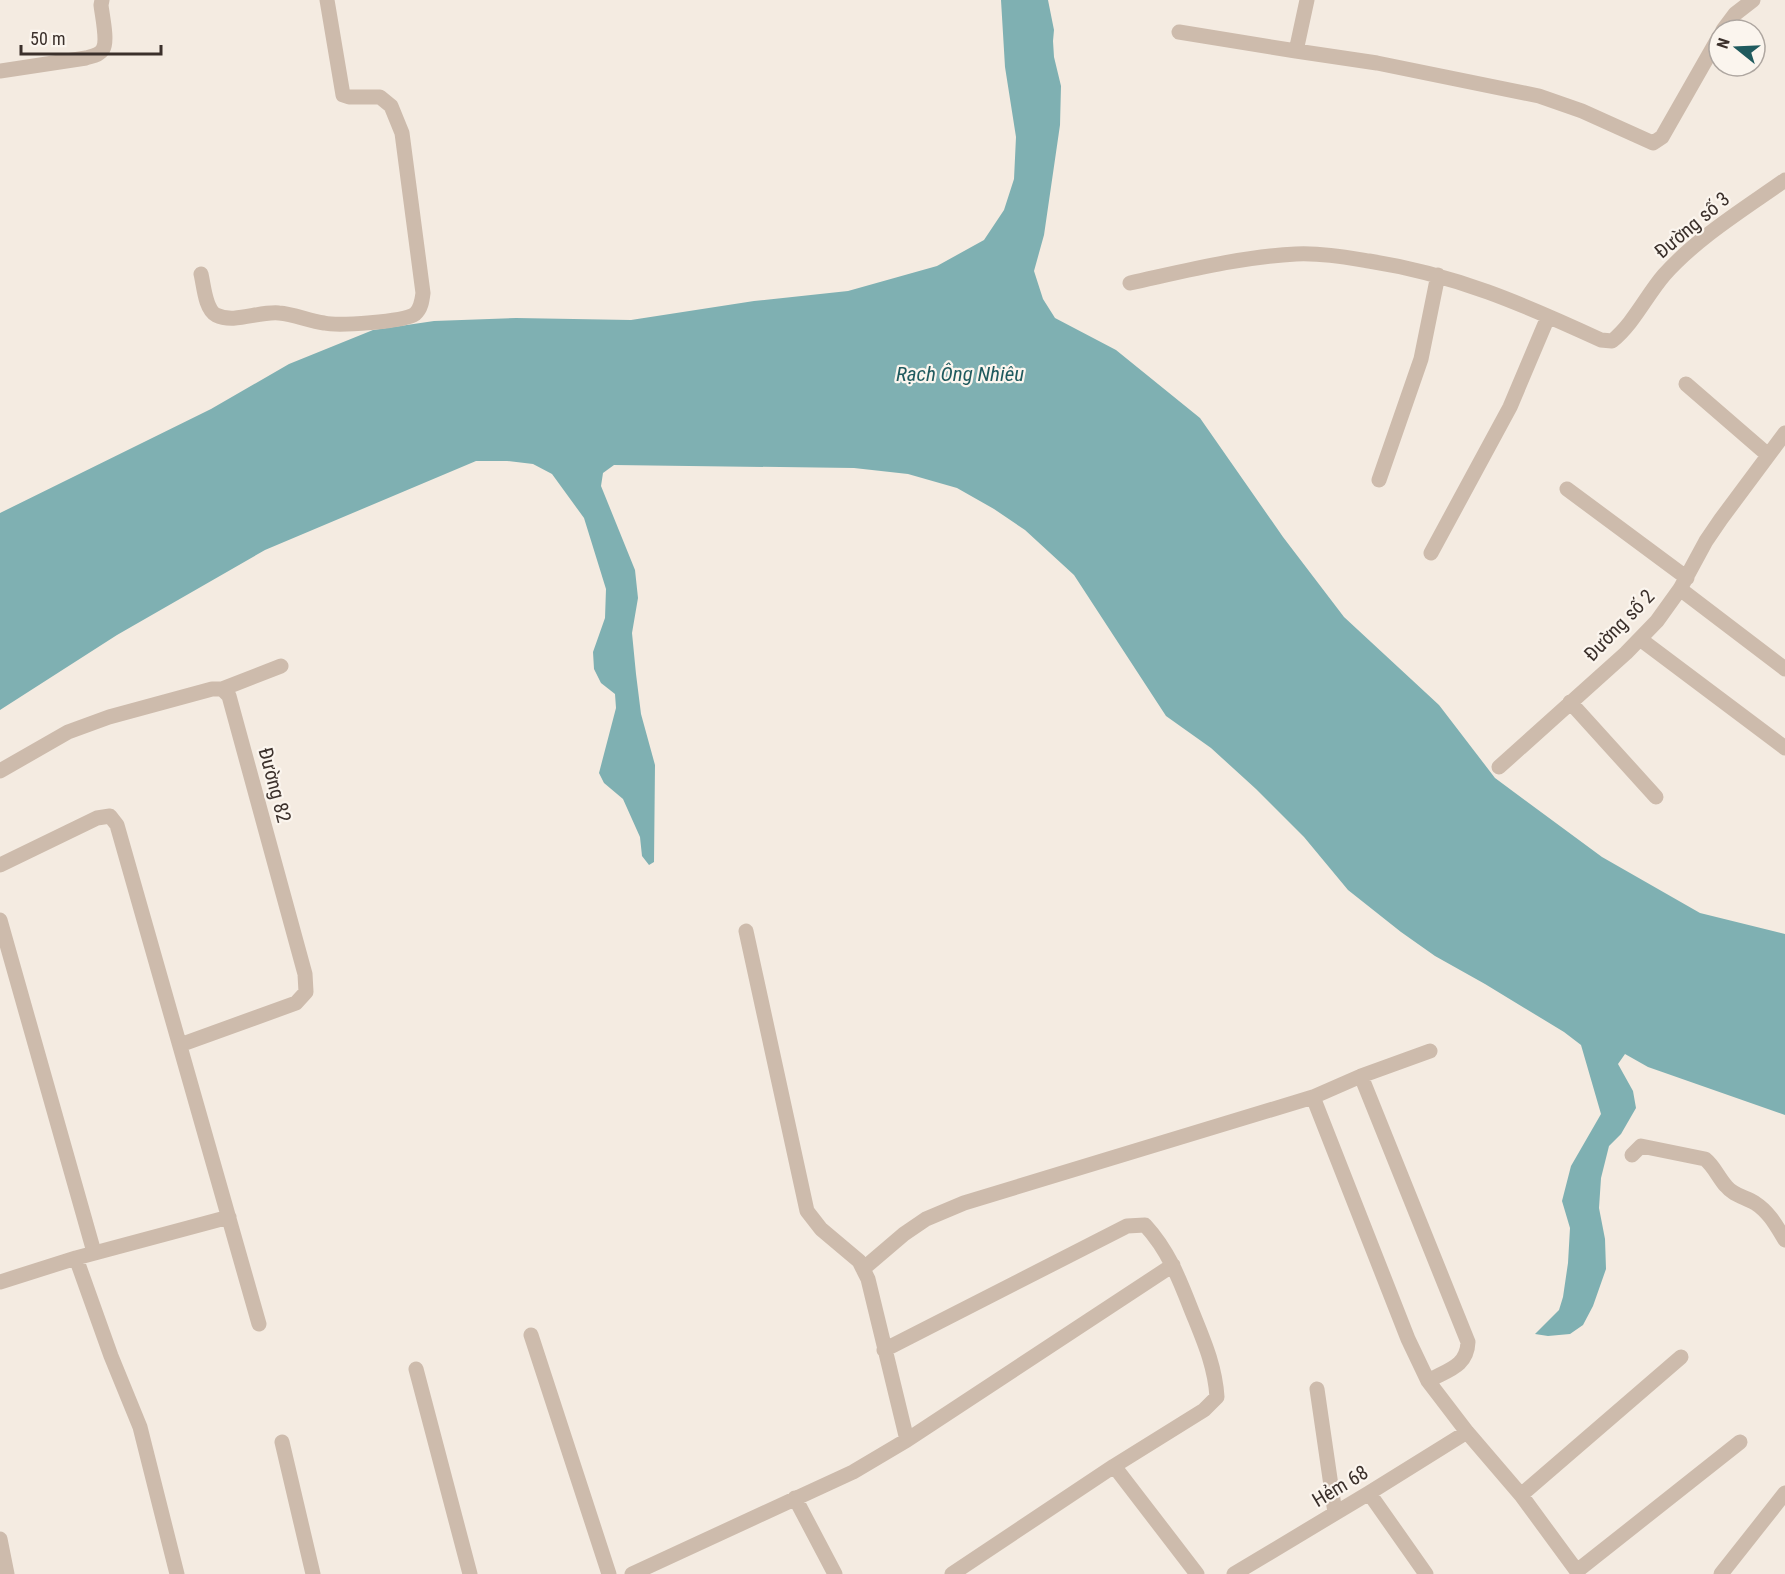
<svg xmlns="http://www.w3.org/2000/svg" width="1785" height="1574" viewBox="0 0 1785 1574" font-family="'Roboto Condensed',sans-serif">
<rect width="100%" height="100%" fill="#f4ebe1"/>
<path fill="#7fb0b2" d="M1001,0H1048L1054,30L1053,41L1054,57L1061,86L1060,125L1044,235L1034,271L1043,299L1055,318L1116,350L1200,418L1283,537L1344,617L1439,705L1495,778L1602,857L1700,913L1785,934V1115L1648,1067L1625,1054L1618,1064L1633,1091L1636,1108L1621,1134L1609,1146L1601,1178L1599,1208L1605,1239L1606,1269L1593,1306L1583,1325L1570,1334L1548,1336L1535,1334L1559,1310L1563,1297L1568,1263L1570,1228L1562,1201L1571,1166L1601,1114L1581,1045L1564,1032L1485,984L1435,956L1401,932L1348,890L1304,837L1256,789L1211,748L1166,716L1074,575L1025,530L994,509L957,488L908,474L854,468L614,465L603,473L601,486L635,570L638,598L632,633L636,674L641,714L655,765L654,862L649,865L642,856L640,837L623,799L604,783L599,773L616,708L615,694L601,683L594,669L593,652L605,618L606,589L584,518L552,474L533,464L507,461H476L265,550L117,635L0,710V513L211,409L289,364L373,330L434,321L516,318L631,320L754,301L848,291L937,266L984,240L1004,210L1014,179L1016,137L1005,67Z"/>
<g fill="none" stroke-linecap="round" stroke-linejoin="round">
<path stroke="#cdbbac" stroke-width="15" d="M1723,30L1735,14L1753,0
M1179,32L1296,51L1307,0
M1296,51L1377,63L1539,96L1582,111L1653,143L1662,137L1719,37
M0,71L86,58C92,56 100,55 103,49C108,41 102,15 101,5L102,0
M201,274C204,286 205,309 216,315C234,324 259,311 279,313C294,314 309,321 324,323C338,326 404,322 415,314C421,309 422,301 423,293L402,133L391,106L380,97H349L343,95L327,0
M1130,283C1185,271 1239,257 1296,254C1321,253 1344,257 1369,261C1454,274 1523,304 1601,340L1612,341C1634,323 1646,296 1664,275C1698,237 1744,209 1785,180
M1686,384L1768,455
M1379,480L1421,359L1438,275
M1567,489L1687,578
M1431,553L1510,407L1548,317
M1680,589L1785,669
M1640,639L1785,748
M222,689L281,666
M1570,702L1656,797
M1499,767L1626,653L1657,621L1680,589L1706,541L1721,519L1785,433
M0,771L68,732L109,717L212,689H222L229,696L305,974L306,992L296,1003L180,1045
M0,865L97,818L110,816L117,825L259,1324
M0,920L94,1252
M746,931L807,1211L821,1229L859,1261L868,1279L907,1440
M1361,1076L1468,1342C1467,1367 1447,1370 1428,1381
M1313,1097L1408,1339L1428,1381L1467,1432L1521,1495L1579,1574
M1632,1155L1641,1146L1705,1159C1714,1166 1718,1177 1726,1186C1733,1195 1745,1197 1755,1203C1769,1212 1776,1225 1785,1240
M76,1258L111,1356L140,1427L177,1574
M863,1269L904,1234L926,1219L964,1203L1313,1097L1361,1076L1430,1051
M0,1282L76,1258L229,1217
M531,1335L609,1574
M884,1350L1127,1226L1145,1225C1168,1250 1179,1278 1191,1309C1203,1339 1215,1365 1217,1397L1204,1410L1114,1466L952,1574
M416,1369L470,1574
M1317,1389L1335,1513
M282,1442L313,1574
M1114,1466L1197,1574
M1369,1493L1426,1574
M1521,1495L1681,1357
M795,1498L835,1574
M0,1539L7,1574
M1577,1571L1740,1442
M632,1574L853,1472L907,1440L1173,1265
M1234,1574L1369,1493L1467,1432
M1721,1574L1785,1493"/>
</g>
<g text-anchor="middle" stroke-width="4.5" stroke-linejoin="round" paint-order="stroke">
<g font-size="20" fill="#3b302b" stroke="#fbf5ee">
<text transform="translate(1692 225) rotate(-40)" y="7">Đường số 3</text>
<text transform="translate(1619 625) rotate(-46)" y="7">Đường số 2</text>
<text transform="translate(275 785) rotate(75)" y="7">Đường 82</text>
<text transform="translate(1340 1486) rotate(-31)" y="7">Hẻm 68</text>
</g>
<g font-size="21" font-style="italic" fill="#1f5a5e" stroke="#fbf5ee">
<text x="960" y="381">Rạch Ông Nhiêu</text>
</g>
</g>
<g transform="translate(1737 48) rotate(288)"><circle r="28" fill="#fbf5ee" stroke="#aea6a0" stroke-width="1.5"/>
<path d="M0-4.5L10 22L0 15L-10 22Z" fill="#1f5a5e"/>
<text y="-9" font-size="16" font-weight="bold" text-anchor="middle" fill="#3b302b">N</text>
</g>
<path d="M21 45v9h140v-9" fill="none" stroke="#3b302b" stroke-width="3"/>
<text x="30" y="45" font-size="18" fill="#3b302b" stroke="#fbf5ee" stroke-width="4.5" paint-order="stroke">50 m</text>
</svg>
